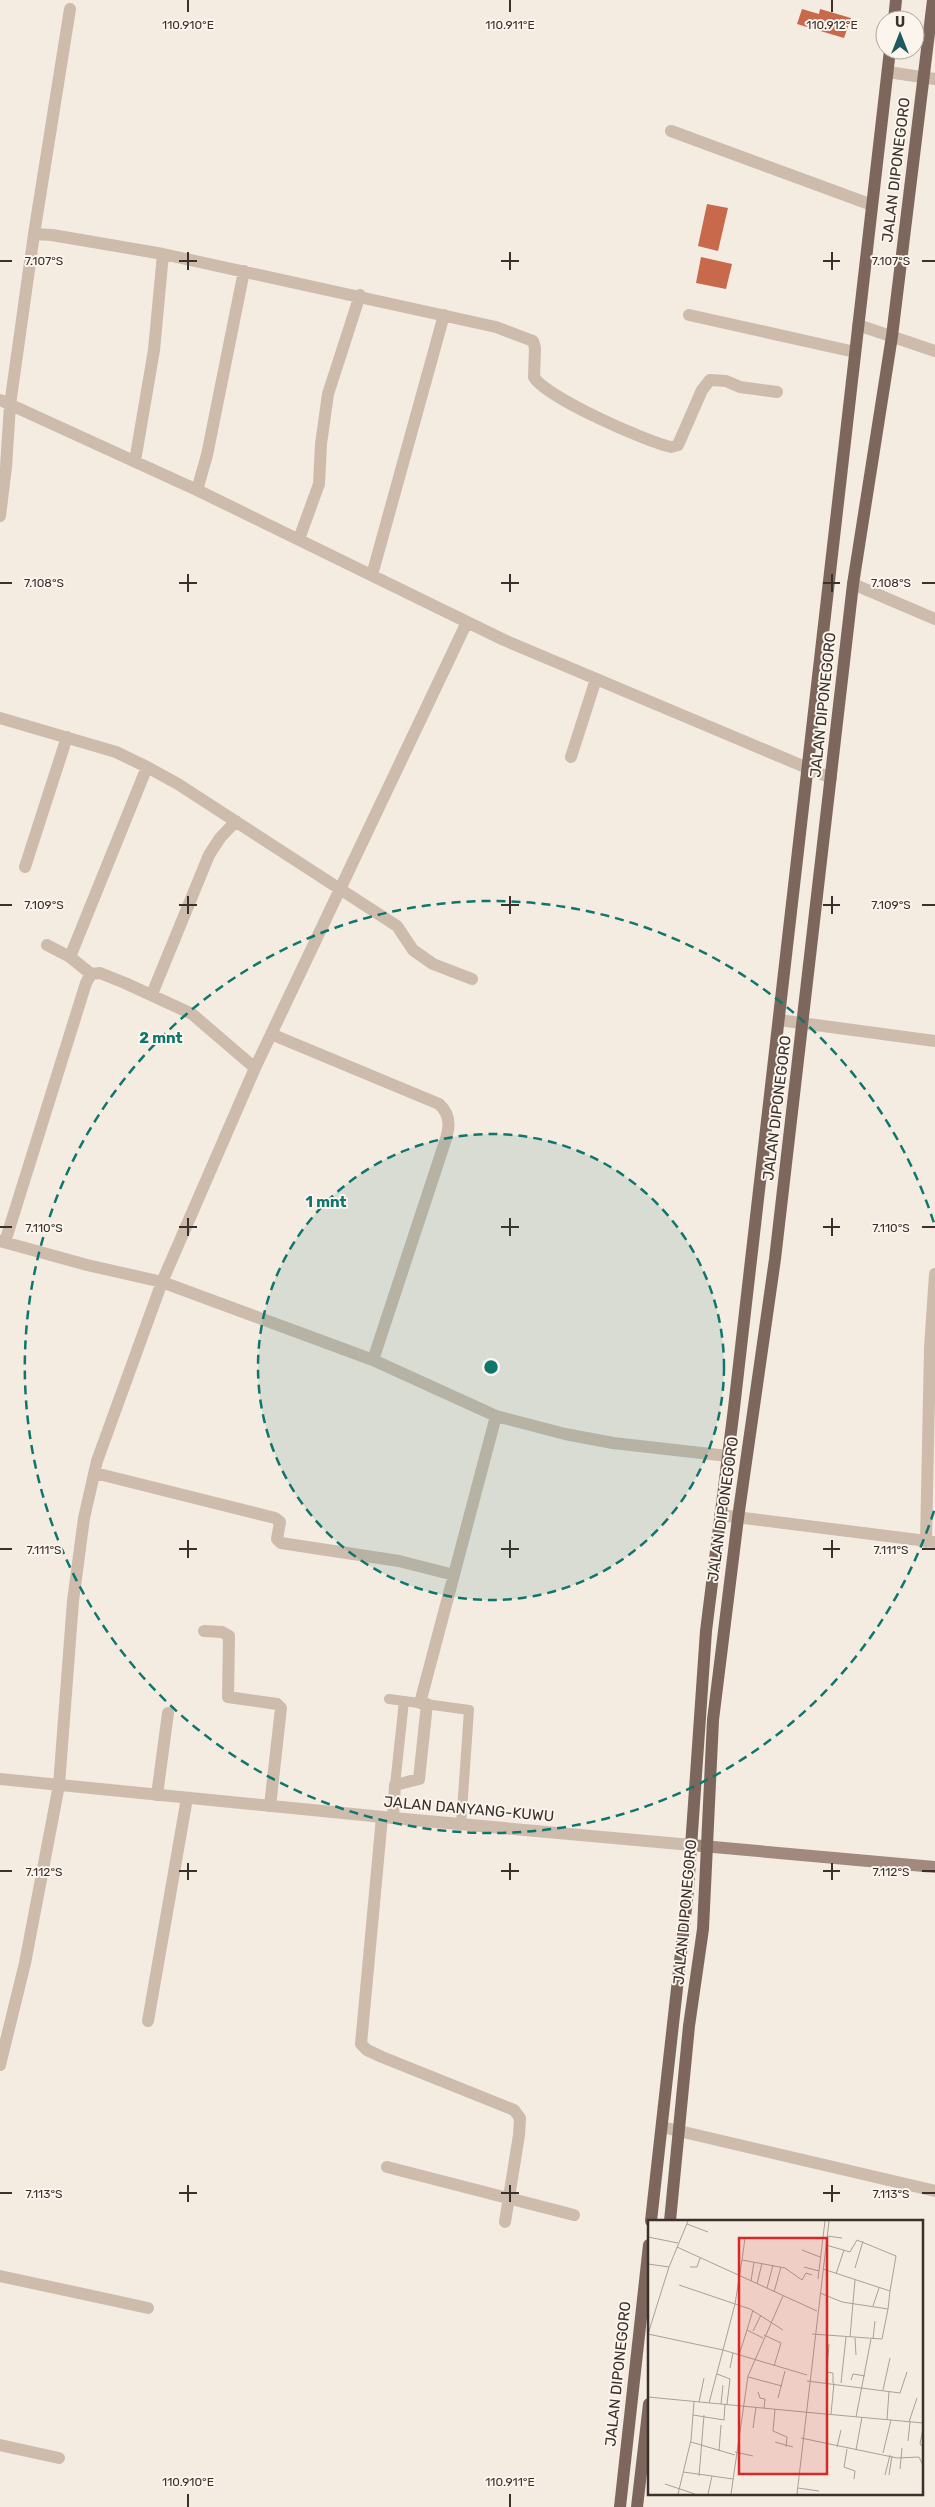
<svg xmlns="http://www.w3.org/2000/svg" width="935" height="2507" viewBox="0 0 935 2507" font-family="Rubik,sans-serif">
<rect width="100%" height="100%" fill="#f4ebe1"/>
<path fill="#c8694b" d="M802,9L819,14L820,9L851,18L844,38L797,24Z
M707,204L728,208L718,251L698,246Z
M701,257L732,264L726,289L696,283Z"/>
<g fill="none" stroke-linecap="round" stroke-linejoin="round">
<path stroke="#cdbbac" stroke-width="10" d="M389,1699L404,1701
M395,1785L404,1701L469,1710L461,1825"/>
<path stroke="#cdbbac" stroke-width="12" d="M888,72L935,79
M671,131L872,205
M34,234L70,9
M689,315L855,352
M858,325L935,351
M0,400L197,490L504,640L831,778
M135,461L154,350L163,254
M197,490L207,455L244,271
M0,516L6,467L10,405L34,234L52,235L163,254L496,327L533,341L535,348L534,377C545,397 647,442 671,447L678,445L702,390L710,380L726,381L740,387L777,392
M299,539L319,484L321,444L328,394L360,295
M372,575L444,315
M853,584L935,619
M0,718L116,752L147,767L178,784L397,926L413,950L433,964L472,979
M571,757L596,679
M25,867L67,737
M47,945L70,957
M91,974L70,957L147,767
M152,994L209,855L220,838L236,821
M779,1020L935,1041
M271,1034L439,1104C457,1120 445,1140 439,1160L373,1360
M0,1241L87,1265L162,1282L373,1360L496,1416L565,1434L613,1443L728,1456
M5,1242L86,983L91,974L100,973L125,983L192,1014L255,1068
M95,1473L275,1518L280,1522L277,1539L281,1543L399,1561L454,1575
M720,1515L935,1542
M926,1542L930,1348L935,1274
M204,1631L222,1632L229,1636L228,1697L277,1704L281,1708L270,1806
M420,1703L496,1416
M157,1795L168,1713
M382,1817L361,2044L367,2050L382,2057L514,2110L520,2118L519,2135L505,2222
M393,1818L395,1785L419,1779L427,1704
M148,2021L187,1798
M0,2065L25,1963L59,1785L73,1601L84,1518L97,1461L162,1282L255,1068L467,622
M662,2127L935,2191
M387,2167L574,2215
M0,2276L148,2308
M0,2445L59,2458"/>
<path stroke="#cdbbac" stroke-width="12" d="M0,1779L393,1818L691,1845"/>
<path stroke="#a18a7d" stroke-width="12" d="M691,1845L935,1867"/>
<path stroke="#7d675c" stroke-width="12" d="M894,20L896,0
M651,2221L688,1890L706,1631L734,1408L890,50
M670,2221L689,2026L703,1929L713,1720L738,1518L775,1259L853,584L892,336L933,0
M620,2507L649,2245
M637,2507L649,2404"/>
</g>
<path fill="none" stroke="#3b302b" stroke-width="2" d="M188,0V12M510,0V12M832,0V12M188,252V270M510,252V270M832,252V270M0,261H12M179,261H197M501,261H519M823,261H840M922,261H935M188,574V592M510,574V592M832,574V592M0,583H12M179,583H197M501,583H519M823,583H840M922,583H935M188,896V914M510,896V914M832,896V914M0,905H12M179,905H197M501,905H519M823,905H840M922,905H935M188,1218V1236M510,1218V1236M832,1218V1236M0,1227H12M179,1227H197M501,1227H519M823,1227H840M922,1227H935M188,1540V1558M510,1540V1558M832,1540V1558M0,1549H12M179,1549H197M501,1549H519M823,1549H840M922,1549H935M188,1863V1880M510,1863V1880M832,1863V1880M0,1871H12M179,1871H197M501,1871H519M823,1871H840M922,1871H935M188,2185V2202M510,2185V2202M832,2185V2202M0,2193H12M179,2193H197M501,2193H519M823,2193H840M922,2193H935M188,2494V2507M510,2494V2507"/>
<circle cx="491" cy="1367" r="233" fill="#0f766e" fill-opacity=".12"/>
<g fill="none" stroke="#0f766e" stroke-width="2.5" stroke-dasharray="9 6">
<circle cx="491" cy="1367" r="233"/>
<path d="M934 1511A466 466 0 1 1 934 1223"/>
</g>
<g text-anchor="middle" stroke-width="4" stroke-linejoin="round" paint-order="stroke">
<g font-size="15" fill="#3b302b" stroke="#fbf5ee">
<text transform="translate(896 170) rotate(-83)" y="5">JALAN DIPONEGORO</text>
<text transform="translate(823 705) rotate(-84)" y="5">JALAN DIPONEGORO</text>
<text transform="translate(777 1108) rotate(-83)" y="5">JALAN DIPONEGORO</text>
<text transform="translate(723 1509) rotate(-82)" y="5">JALAN DIPONEGORO</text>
<text transform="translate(469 1809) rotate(5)" y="5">JALAN DANYANG-KUWU</text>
<text transform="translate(685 1912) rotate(-85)" y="5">JALAN DIPONEGORO</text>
<text transform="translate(618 2374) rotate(-84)" y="5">JALAN DIPONEGORO</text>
</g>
</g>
<g transform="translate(648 2220)">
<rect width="275" height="275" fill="#f4ebe1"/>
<path fill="none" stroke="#aaa098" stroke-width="1" d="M39,4L60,12M179,16L194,18M0,17L30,23M178,25L202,32L209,20L248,36L242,71M29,27L169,91M154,30L172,37M94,40L97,18M0,44L21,47M42,47H49L52,38M156,47L171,51M207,48L215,21M188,54L196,30M170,59L177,1M103,61L106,42M109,64L114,43M31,65L102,89L135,110M119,68L125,45M126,72L133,47M172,73L194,82L240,89L242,71L175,49M225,86L231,68M99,110L105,90M105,111L113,95M0,114L75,130L87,84L94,40L137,48L154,60L158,53L164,55M0,114L21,47L40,1M164,114L234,119L240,89M116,115L133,123L126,146M202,117L207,60M207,118L208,135M225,119L227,101M91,135L99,110L115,118M82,148L85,133M178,152L185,153V163M69,154L82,159L79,184M100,157L134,166M203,160L205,154L217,156M159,161L252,173L259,152M178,163L181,124M193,163L198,117M235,170L242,138M110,172L112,178L117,179L116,188M0,177L156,192M130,178L137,151M51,182L56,158M61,183L75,130L159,155M73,184L75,165M127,189L125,211L139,217L138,227M156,192L275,203M183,194L186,163M45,195L76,200L77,184M208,197L223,119M239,200L241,171M261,202L269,178M105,208L108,187M275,208L272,224L275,227M153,218L249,238L271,237L275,245M260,221L262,202M43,222L87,235M127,222L145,227M189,227L193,210M199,229L196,247L207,251L206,259M208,230L214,197M71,231L73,205M87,232L105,236M235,233L243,200M252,249L254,228M35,252L64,256L60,274M237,255L242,235M241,255L244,236M51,256L56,195M64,256L85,259M17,264L47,274M150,268L171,271M30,274L43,220L46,182M83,274L100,156L135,76M149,274L181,1"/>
<path fill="#d62828" fill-opacity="0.15" stroke="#d62828" stroke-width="2.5" d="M91,18H179V254H91Z"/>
<rect width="275" height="275" fill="none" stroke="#3b302b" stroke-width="2.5"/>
</g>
<g font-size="12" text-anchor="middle" fill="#3b302b" stroke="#fbf5ee" stroke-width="4" stroke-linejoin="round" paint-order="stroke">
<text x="188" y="29">110.910°E</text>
<text x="510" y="29">110.911°E</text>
<text x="832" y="29">110.912°E</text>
<text x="44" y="265">7.107°S</text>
<text x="891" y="265">7.107°S</text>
<text x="44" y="587">7.108°S</text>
<text x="891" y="587">7.108°S</text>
<text x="44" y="909">7.109°S</text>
<text x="891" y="909">7.109°S</text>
<text x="44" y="1232">7.110°S</text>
<text x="891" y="1232">7.110°S</text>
<text x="44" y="1554">7.111°S</text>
<text x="891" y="1554">7.111°S</text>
<text x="44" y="1876">7.112°S</text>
<text x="891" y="1876">7.112°S</text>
<text x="44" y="2198">7.113°S</text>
<text x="891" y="2198">7.113°S</text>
<text x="188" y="2486">110.910°E</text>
<text x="510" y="2486">110.911°E</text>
</g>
<circle cx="491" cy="1367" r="8" fill="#0f766e" stroke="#fbf5ee" stroke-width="2.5"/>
<g font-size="15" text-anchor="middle" font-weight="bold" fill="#0f766e" stroke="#fbf5ee" stroke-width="4" stroke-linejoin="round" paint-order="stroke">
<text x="161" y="1043">2 mnt</text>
<text x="326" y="1207">1 mnt</text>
</g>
<g transform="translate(900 35)"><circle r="24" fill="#fbf5ee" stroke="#aea6a0"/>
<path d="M0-4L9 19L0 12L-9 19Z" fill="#1f5a5e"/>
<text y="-8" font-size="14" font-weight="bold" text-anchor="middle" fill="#3b302b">U</text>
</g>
</svg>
